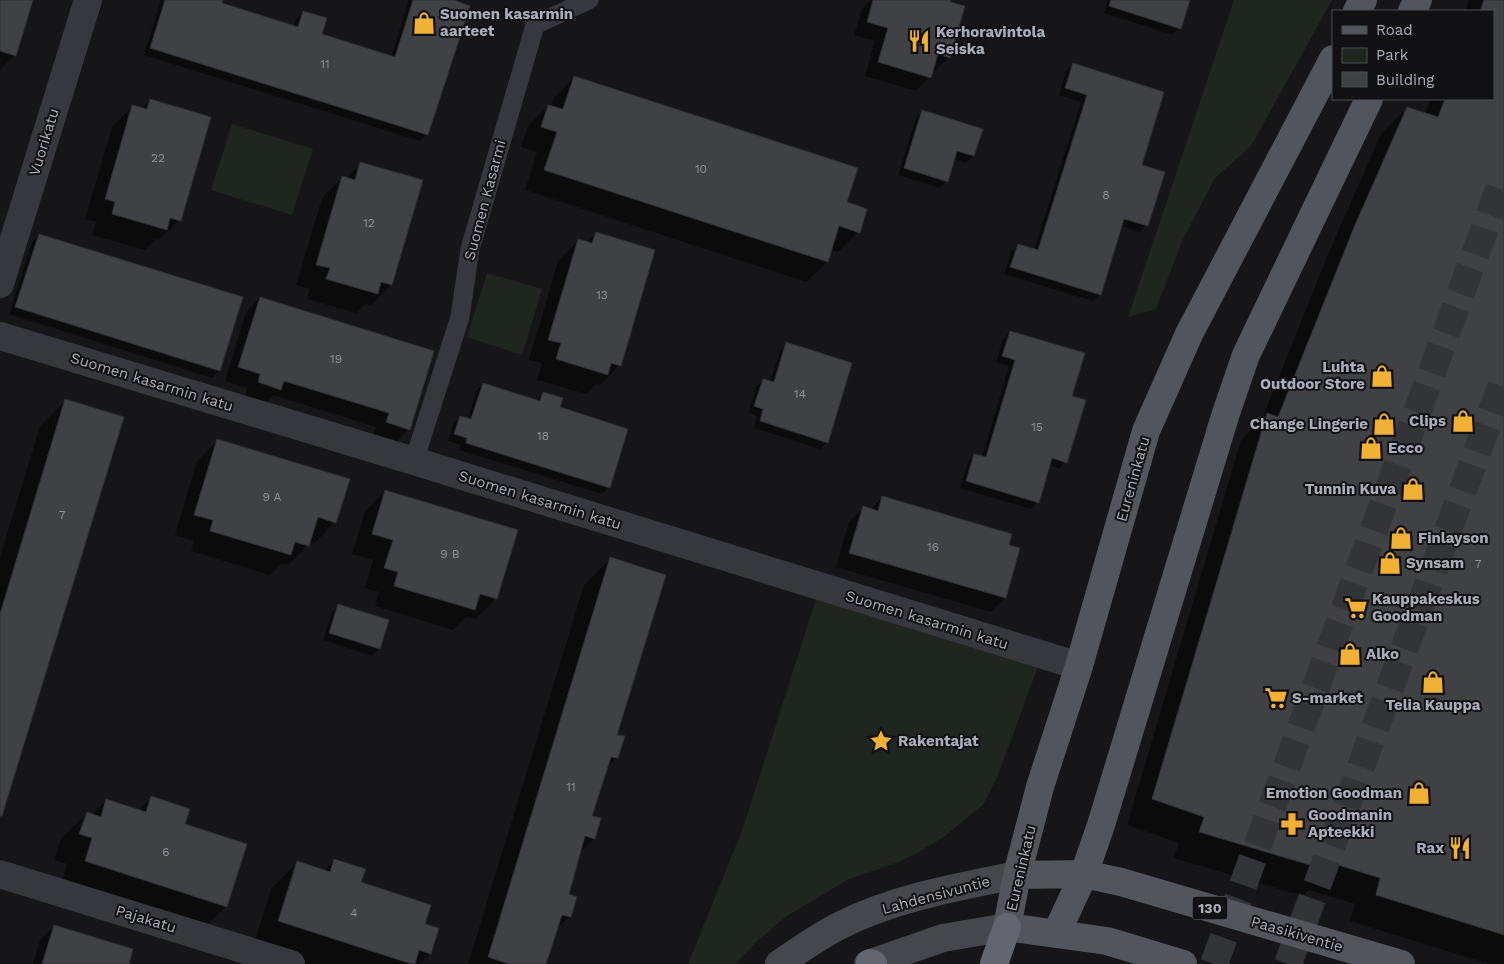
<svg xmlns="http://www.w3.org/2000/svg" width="1504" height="964" viewBox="0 0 1504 964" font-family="'Work Sans',sans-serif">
<rect width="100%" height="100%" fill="#161618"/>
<path fill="#1e261f" d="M1234,0H1332L1251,146L1215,178L1182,241L1156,309L1128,317Z
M232,124L313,149L292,215L211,190Z
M487,273L542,289L522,355L467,337Z
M816,599L1040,661L998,775L983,805L945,836L919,852L896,863L849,879L787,916L756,942L735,964H688L743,828Z"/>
<path fill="#0007" d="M0,0H32L15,55L0,70Z
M161,0H221L220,4L294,27L296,19L303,12L321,35L391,57L409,0H451L469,7L426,135L420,141L144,55Z
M871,0H949V57L935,71L932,70L930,77L916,91L865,76L875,41L854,35L862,9Z
M1108,0H1188L1179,28L1173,35L1104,13Z
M1469,0H1504V964H1489L1350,921L1355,904L1309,890L1303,896L1174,858L1179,843L1127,825L1241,440L1262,419L1329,252L1381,134L1407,108L1425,114L1430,99H1493V11H1465Z
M1073,64L1140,166L1146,225L1140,232L1121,226L1099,295L1093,301L1004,274L1011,252L1018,245L1034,250L1081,102L1059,95L1066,71Z
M574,77L845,203L858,232L838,252L830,250L827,262L806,282L525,190L537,152L521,147L528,126L548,106L551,107L554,98Z
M150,100L180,220L159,240L156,239L145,250L92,235L96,222L85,219L112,127L132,107L141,109Z
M922,111L981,129L973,156L966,163L954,159L947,181L940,188L898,175L916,118Z
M360,164L391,285L371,305L366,304L356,313L307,299L310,289L296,285L322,198L342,178L346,179Z
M596,233L619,365L599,386L596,385L586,394L537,380L542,363L529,360L558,261L578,241L586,243Z
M39,235L242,298L219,371L212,378L9,314L32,242Z
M260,298L409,429L395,443L373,436L376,427L273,395L266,403L245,396L247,388L225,381L246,312Z
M1010,332L1066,462L1059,469L1049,465L1038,502L1031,509L960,488L968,462L974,455L982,457L1009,366L996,362L1003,339Z
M786,344L827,442L820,449L754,428L757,416L748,413L756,387L763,380L770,382L780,351Z
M483,384L536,401L543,393L559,408L609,487L602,494L459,450L461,445L448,441L453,424L460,417L468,420L476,391Z
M66,400L1,816L0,817V557L40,426Z
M217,441L335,522L315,543L309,541L308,545L288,565L281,564L270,575L191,551L194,541L175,535L197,461Z
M385,491L516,531L496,599L475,619L466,617L453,630L375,606L379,592L365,588L373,560L352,554L365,512Z
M883,497L1005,598L991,612L836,567L849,522L863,508L870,510Z
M610,559L617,757L606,768L591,817L599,819L594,839L579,853L568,895L570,916L556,930L545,964H468L584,585Z
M339,605L388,621L379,649L372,656L323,640L332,612Z
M151,798L183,825L226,906L200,932L60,887L67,864L54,860L61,839L87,813L92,815L106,800L138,811Z
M334,861L360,883L423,924L437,929L430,954L419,964H305L253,947L271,889L297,863L324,871Z
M54,926L128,964H33L40,940Z"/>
<path fill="#404145" stroke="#303034" d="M0,0H33L16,56L0,51Z
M165,0H223L222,3L298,27L303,11L327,18L322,34L395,57L413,0H454L470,6L428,135L150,48Z
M873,0H951L950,2L965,6L950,58L938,54L931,78L878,62L888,28L867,22Z
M1111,0H1190L1181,29L1109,6Z
M1484,0H1504V935L1376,895L1380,878L1332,863L1330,871L1199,832L1204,817L1152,799L1267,413L1278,417L1355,225L1407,107L1438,117L1445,99H1493V11H1480Z
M1073,63L1164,92L1142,165L1165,172L1148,226L1124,219L1101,295L1010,267L1018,244L1038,250L1087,95L1065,88Z
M574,76L858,168L847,202L867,209L860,233L839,226L828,262L544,170L557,132L541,127L548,105L563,109Z
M150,99L211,117L181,221L170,218L167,230L112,214L115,202L105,199L132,105L147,109Z
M922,110L983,129L974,156L957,151L948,182L904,168Z
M360,162L423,180L392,285L381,282L378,294L326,279L330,268L316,265L342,176L355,180Z
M596,232L655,250L621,366L611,363L608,375L556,359L561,343L548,340L578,239L592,243Z
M39,234L243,297L220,371L15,307Z
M260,297L434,351L410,430L386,422L389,413L284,381L281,390L258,382L260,374L238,367Z
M1010,331L1085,353L1072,396L1086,400L1067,463L1052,458L1039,503L966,481L974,454L986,457L1015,360L1002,356Z
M786,342L852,363L828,443L760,421L763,409L754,406L763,379L774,382Z
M483,383L540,401L543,392L563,398L560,407L628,429L610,488L466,443L467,438L454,434L460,416L471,419Z
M65,399L124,417L2,816H0V614Z
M217,439L350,479L336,523L318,517L309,546L295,542L291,555L210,531L213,520L194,515Z
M385,490L518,530L497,599L480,594L475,610L394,586L398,572L384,568L393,540L372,534Z
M882,496L1012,534L1009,545L1020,548L1006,598L849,553L863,506L878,511Z
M610,557L666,575L617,735L625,736L618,758L611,757L592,816L601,818L595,839L585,836L569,894L577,897L571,917L562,915L546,964H509L488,957Z
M338,604L389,620L380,649L329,633Z
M151,796L190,809L185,824L247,844L227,907L85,861L92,838L79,834L87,812L101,817L106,799L146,812Z
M334,859L366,869L361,882L431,905L425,924L439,928L431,954L419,950L415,964H412L278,921L297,861L330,872Z
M54,925L133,949L129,964H42Z"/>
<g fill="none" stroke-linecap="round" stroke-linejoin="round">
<path stroke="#333438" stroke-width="28" stroke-dasharray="28 14" stroke-linecap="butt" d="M1214,964L1504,176
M1288,964L1504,379"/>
<path stroke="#37383d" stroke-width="19" d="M414,461L460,317L470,249L535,25L589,0"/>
<path stroke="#37383d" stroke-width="28" d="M0,284L88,0
M0,336L414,461L1079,666
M0,874L291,964"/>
<path stroke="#45474d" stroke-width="28" d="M779,964C799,950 819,936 841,925C895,898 957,887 1017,875
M868,964L943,938L1007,927"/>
<path stroke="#53555c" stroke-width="28" d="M1357,11L1363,0
M1412,11L1418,0
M1017,875L1084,874L1121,882L1401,964
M1056,934L1084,874L1101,825L1226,413L1246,355L1369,99
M1183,964L1107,941L1007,927L1017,875L1040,787L1079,666L1146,431L1189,334L1333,59"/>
<path stroke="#63666e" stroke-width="28" d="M870,963L873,964
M994,964L1007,927"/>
</g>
<defs>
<symbol id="shop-bare" viewBox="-9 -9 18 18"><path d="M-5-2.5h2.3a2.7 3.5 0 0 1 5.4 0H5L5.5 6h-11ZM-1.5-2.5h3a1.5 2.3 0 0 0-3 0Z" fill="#f2b134" stroke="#111113" stroke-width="2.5" paint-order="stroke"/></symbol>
<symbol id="restaurant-bare" viewBox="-9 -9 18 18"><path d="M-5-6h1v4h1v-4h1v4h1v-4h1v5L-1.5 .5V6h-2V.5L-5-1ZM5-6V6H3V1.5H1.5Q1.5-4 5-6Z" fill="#f2b134" stroke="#111113" stroke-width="2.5" paint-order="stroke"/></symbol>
<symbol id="supermarket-bare" viewBox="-9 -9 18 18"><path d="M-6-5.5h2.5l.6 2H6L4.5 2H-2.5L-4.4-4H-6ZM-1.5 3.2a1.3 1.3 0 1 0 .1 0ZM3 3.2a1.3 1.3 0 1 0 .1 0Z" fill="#f2b134" stroke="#111113" stroke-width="2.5" paint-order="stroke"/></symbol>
<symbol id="sight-bare" viewBox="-9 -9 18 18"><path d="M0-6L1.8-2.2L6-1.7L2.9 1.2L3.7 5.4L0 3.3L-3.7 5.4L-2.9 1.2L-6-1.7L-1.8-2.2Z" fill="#f2b134" stroke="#111113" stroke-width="2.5" paint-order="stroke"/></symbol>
<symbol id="pharmacy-bare" viewBox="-9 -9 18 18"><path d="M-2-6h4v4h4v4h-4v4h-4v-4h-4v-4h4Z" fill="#f2b134" stroke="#111113" stroke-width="2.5" paint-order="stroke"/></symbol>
</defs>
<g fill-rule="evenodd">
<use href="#shop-bare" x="408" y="7" width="32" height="32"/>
<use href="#restaurant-bare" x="903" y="25" width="32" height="32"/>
<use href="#shop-bare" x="1366" y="360" width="32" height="32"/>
<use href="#shop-bare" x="1447" y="405" width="32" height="32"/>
<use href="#shop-bare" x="1368" y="408" width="32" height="32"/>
<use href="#shop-bare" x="1355" y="432" width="32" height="32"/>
<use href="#shop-bare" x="1397" y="473" width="32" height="32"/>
<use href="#shop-bare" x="1385" y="522" width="32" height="32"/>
<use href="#shop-bare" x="1374" y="547" width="32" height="32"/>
<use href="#supermarket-bare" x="1340" y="592" width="32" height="32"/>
<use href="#shop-bare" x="1334" y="638" width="32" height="32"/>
<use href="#shop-bare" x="1417" y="666" width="32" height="32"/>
<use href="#supermarket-bare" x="1260" y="682" width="32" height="32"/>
<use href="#sight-bare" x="865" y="725" width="32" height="32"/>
<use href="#shop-bare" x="1403" y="777" width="32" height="32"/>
<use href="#pharmacy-bare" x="1276" y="808" width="32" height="32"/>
<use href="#restaurant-bare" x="1444" y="832" width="32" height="32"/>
</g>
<g text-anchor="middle" stroke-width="4" stroke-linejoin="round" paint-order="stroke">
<g font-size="12" fill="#8e929b">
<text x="325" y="68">11</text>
<text x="158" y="162">22</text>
<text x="701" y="173">10</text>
<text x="1106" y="199">8</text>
<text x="369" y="227">12</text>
<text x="602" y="299">13</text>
<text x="336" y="363">19</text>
<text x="800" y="398">14</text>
<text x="1037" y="431">15</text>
<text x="543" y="440">18</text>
<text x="272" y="501">9 A</text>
<text x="62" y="519">7</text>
<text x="933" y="551">16</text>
<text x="450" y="558">9 B</text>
<text x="1478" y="568">7</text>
<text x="571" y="791">11</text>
<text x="166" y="856">6</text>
<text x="354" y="917">4</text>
</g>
<rect fill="#111113" stroke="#7b7e86" stroke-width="1" x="1192.5" y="896.5" width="35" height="23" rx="4"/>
<g font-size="14" font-weight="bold" fill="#a8adb8">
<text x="1210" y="913">130</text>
</g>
<g font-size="15" font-weight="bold" fill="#a8adb8" stroke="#111113" text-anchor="start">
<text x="440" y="19">Suomen kasarmin<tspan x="440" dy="17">aarteet</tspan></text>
<text x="936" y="37">Kerhoravintola<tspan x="936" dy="17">Seiska</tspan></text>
<text x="1365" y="372" text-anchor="end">Luhta<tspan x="1365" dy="17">Outdoor Store</tspan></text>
<text x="1446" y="426" text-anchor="end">Clips</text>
<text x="1368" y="429" text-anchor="end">Change Lingerie</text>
<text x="1388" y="453">Ecco</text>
<text x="1396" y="494" text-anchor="end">Tunnin Kuva</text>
<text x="1418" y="543">Finlayson</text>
<text x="1406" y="568">Synsam</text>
<text x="1372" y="604">Kauppakeskus<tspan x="1372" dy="17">Goodman</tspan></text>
<text x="1366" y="659">Alko</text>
<text x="1292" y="703">S-market</text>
<text x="1433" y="710" text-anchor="middle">Telia Kauppa</text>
<text x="898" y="746">Rakentajat</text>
<text x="1402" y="798" text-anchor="end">Emotion Goodman</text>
<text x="1308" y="820">Goodmanin<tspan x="1308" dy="17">Apteekki</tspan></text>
<text x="1444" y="853" text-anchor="end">Rax</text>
</g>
<g font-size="15" fill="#a8adb8" stroke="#111113">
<text transform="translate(44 142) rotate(-73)" y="5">Vuorikatu</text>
<text transform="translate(485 200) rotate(-75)" y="5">Suomen Kasarmi</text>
<text transform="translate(152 382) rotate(17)" y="5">Suomen kasarmin katu</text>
<text transform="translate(1133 479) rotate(-74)" y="5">Eureninkatu</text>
<text transform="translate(540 500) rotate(17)" y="5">Suomen kasarmin katu</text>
<text transform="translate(927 620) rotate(17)" y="5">Suomen kasarmin katu</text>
<text transform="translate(1021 868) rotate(-77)" y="5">Eureninkatu</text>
<text transform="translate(936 895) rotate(-15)" y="5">Lahdensivuntie</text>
<text transform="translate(146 919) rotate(17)" y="5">Pajakatu</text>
<text transform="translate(1297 934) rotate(16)" y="5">Paasikiventie</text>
</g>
</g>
<rect x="1332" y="10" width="162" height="90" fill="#111113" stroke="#4d4f55"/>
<rect x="1342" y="26" width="25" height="8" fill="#53555c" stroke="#4d4f55"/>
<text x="1376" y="35" font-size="15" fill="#a8adb8">Road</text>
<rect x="1342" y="48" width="25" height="15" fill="#1e261f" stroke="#4d4f55"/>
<text x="1376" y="60" font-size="15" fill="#a8adb8">Park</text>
<rect x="1342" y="72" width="25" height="15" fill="#404145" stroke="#4d4f55"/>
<text x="1376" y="85" font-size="15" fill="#a8adb8">Building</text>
</svg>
